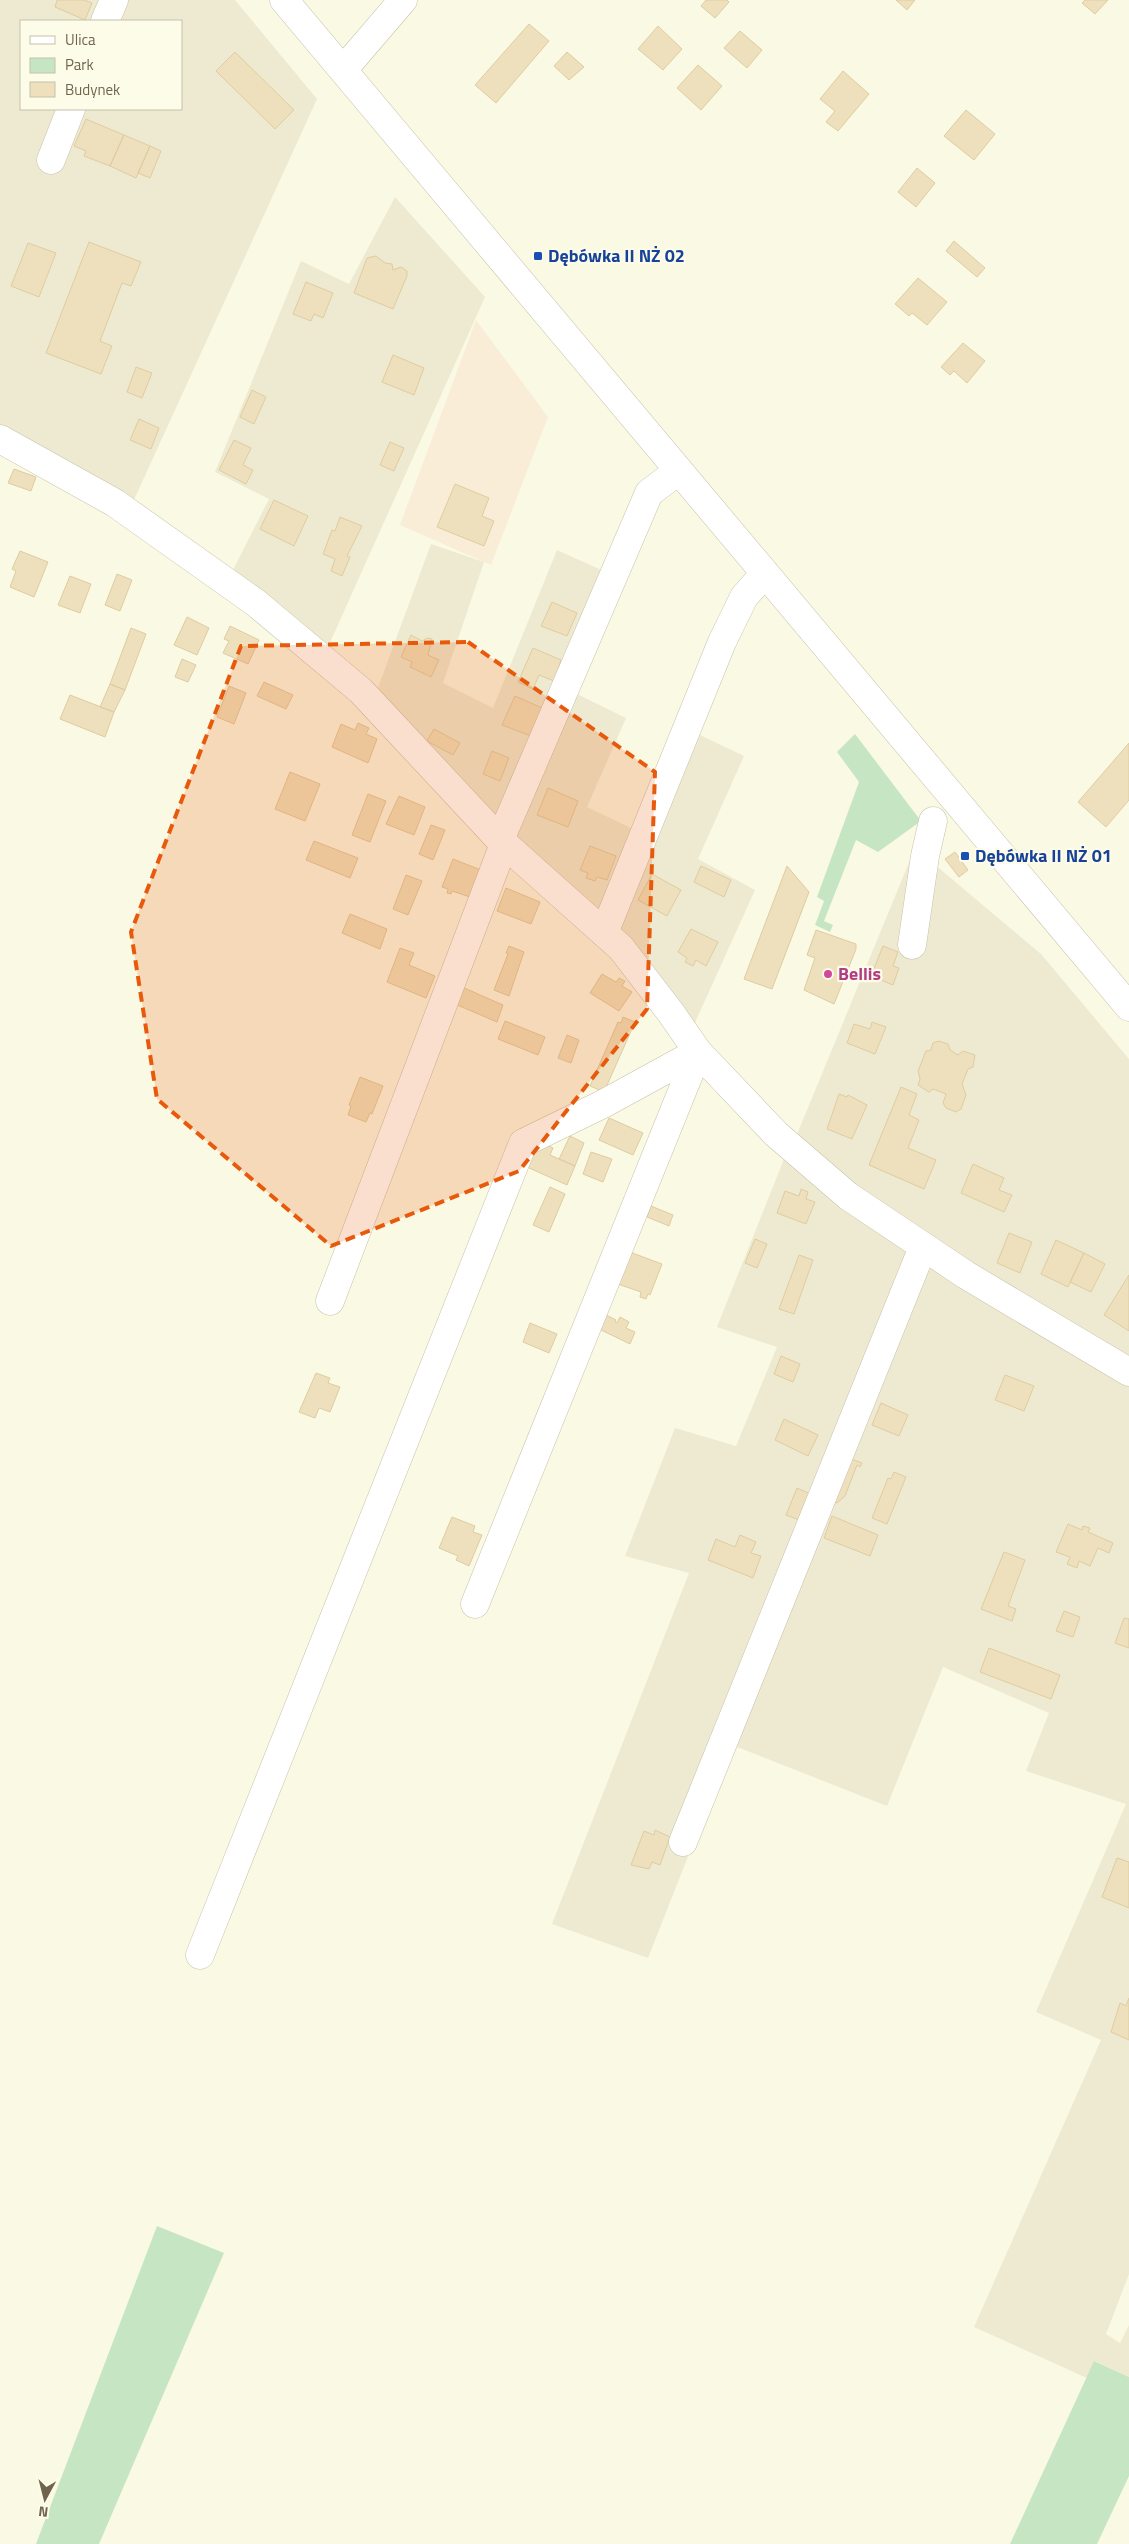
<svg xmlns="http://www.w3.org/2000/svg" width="1129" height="2544" viewBox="0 0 1129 2544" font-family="'Titillium Web',sans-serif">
<rect width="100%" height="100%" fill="#faf9e4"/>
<path fill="#eeead1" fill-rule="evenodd" d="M0,0H235L317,99L133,502L0,426ZM21,21H181V109H21Z
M395,197L485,297L328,647L231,574L269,499L215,472L301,261L349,284Z
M431,544L484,562L443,683L493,708L557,550L619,578L573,692L626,718L587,807L637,831L681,726L744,756L698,859L755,890L693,1027L417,743L376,693Z
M915,848L1041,954L1129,1059V2274L1106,2334L1120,2343L1129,2325V2377L1095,2361L1087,2378L974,2327L1101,2040L1036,2012L1126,1804L1026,1771L1049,1713L943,1667L887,1806L732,1745L648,1958L552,1924L689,1573L625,1556L675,1428L736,1446L777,1347L717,1327L784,1159L798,1132Z"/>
<path fill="#faedd8" d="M476,320L548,417L491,565L400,525Z"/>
<path fill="#c6e6c3" d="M855,734L921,821L878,852L856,840L824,921L833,925L830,932L815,925L824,901L817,897L859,782L837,752Z
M157,2226L224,2253L99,2544H36Z
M1094,2361L1129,2377V2476L1097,2544H1010Z"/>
<path fill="#eee0bd" stroke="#dfcc9f" d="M57,0H84L92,3L85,20L55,7Z
M706,0H727L729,2L715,18L701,6Z
M896,0H915L907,10Z
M1085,0H1108L1095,14L1082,3Z
M529,24L549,41L496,103L475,85Z
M658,26L682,49L663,70L638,49Z
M740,31L762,50L747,68L724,48Z
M235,52L294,110L275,129L216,71Z
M567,52L584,67L569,80L554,66Z
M698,65L722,86L701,110L677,88Z
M843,71L869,94L838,131L826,122L835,111L820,99Z
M966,110L995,134L974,160L944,136Z
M86,119L124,135L110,166L84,156L86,151L74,146Z
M124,135L150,146L136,178L110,166Z
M150,146L161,151L150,178L138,173Z
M917,168L935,183L916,207L898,192Z
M954,241L985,268L977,277L946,251Z
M89,242L141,262L131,286L122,283L100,341L112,346L101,374L46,353Z
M28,243L56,253L39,297L11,286Z
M376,256L385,263L392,264L393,270L401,267L407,271V276L393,309L354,293L367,258Z
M918,278L947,302L927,325L912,313L909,316L895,304Z
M306,282L333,293L323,318L314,314L311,321L293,314Z
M963,343L985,361L967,383L954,371L950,375L941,367Z
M393,355L424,368L414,395L382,382Z
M136,367L152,373L142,398L127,392Z
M252,390L266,397L254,424L240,417Z
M139,419L159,428L151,449L130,440Z
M234,440L251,448L243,465L253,470L246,484L219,470Z
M390,442L404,448L394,471L380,465Z
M14,469L36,477L31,491L8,483Z
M455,484L489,498L482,516L494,521L484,546L437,527Z
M274,500L308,516L294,546L260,529Z
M340,517L362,526L347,556L350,557L342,576L331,571L335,559L323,554L332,530L335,531Z
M20,551L48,562L34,597L10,587L16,571L12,569Z
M117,574L132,580L120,611L105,605Z
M70,576L91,584L80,613L58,605Z
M552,602L577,613L567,636L541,626Z
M187,617L209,628L197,655L174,645Z
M230,626L259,640L248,664L223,653L229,641L224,639Z
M131,628L146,634L125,690L110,684Z
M411,635L422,641L427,638L432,639L428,655L439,660L431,677L410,667L412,662L401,657Z
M533,648L561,660L554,681L539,675L533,689L518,682Z
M182,659L196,665L188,682L175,677Z
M264,682L293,695L286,709L257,696Z
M110,684L125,690L114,712L100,707Z
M229,686L246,693L234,724L217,717Z
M70,695L114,712L105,737L60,719Z
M515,696L542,708L531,736L502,725Z
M358,723L369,728L366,734L377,739L368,763L332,747L341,724L355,730Z
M434,729L460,743L453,755L427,741Z
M1129,743V800L1106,827L1078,802Z
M492,751L509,758L500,781L483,774Z
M290,772L320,784L305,821L275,809Z
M548,788L578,801L568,827L537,815Z
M368,794L386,801L370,842L352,835Z
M399,796L425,807L414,835L386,824Z
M431,825L445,830L433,860L419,854Z
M314,841L358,858L350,878L306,860Z
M590,846L616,856L607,880L597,877L595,881L586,878L588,873L580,870Z
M955,852L968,870L959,877L945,859Z
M453,859L481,870L470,897L452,891L451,894L447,893L448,889L442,887Z
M701,866L731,880L724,897L694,882Z
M787,866L809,892L772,989L744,979Z
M652,874L681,890L667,916L638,900Z
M406,875L422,881L408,915L393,909Z
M506,888L540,902L531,924L497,911Z
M350,914L387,929L380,949L342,933Z
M691,929L718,942L706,966L696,960L693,966L685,962L687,958L678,952Z
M816,930L856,944V949L834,1004L804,990L815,958L807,955Z
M509,946L524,952L509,996L494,990L508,954L506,953Z
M883,946L898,952L893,966L899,968L893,985L871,976Z
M400,948L414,953L409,965L435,976L426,998L387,982Z
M602,974L616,982L619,978L625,981L622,986L632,992L619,1011L590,993Z
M462,987L503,1005L497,1022L455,1004Z
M623,1017L635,1022L604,1092L590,1086L618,1022L621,1023Z
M505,1021L545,1037L538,1055L498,1039Z
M872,1022L886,1027L875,1054L847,1043L854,1024L870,1029Z
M567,1035L579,1040L571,1063L558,1058Z
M939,1041L948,1044L950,1050L958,1055L963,1051L975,1055L973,1067L968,1069L962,1084L966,1095L961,1109L956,1112L946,1108L943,1103L946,1094L933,1089L929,1092L918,1085L920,1079L918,1071L926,1051L931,1050L933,1043Z
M360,1077L383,1086L372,1114L370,1113L366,1122L348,1115L351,1106L349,1105Z
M901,1087L917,1094L909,1115L919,1120L908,1148L936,1160L924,1189L869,1165Z
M839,1094L847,1097L848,1095L867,1105L852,1139L827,1129Z
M609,1118L643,1133L633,1155L599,1140Z
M570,1136L584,1143L575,1166L559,1159Z
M539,1141L553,1148L550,1155L575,1166L567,1185L527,1167Z
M591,1152L612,1159L603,1182L583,1174Z
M973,1164L1004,1178L999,1190L1012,1195L1004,1212L961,1193Z
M550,1187L565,1194L549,1232L533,1225Z
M801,1189L808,1192L806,1199L815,1202L806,1224L777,1213L785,1191L799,1196Z
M651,1206L673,1215L669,1226L647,1217Z
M1009,1233L1032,1242L1020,1273L997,1263Z
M755,1239L767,1244L757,1268L745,1263Z
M1056,1240L1084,1253L1068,1287L1041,1274Z
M627,1251L662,1264L650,1295L648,1294L646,1299L640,1297L641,1292L615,1283Z
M1084,1253L1105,1264L1091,1292L1070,1282Z
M799,1255L813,1260L794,1314L779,1309Z
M1129,1275V1331L1104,1315Z
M602,1313L616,1320L615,1322L617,1323L620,1317L629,1322L626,1328L635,1332L630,1344L595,1327Z
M530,1323L557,1334L549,1353L523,1342Z
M781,1356L800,1364L793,1382L774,1374Z
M316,1373L330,1378L328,1383L340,1387L330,1412L319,1408L315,1418L299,1412Z
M1005,1375L1034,1386L1024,1411L995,1400Z
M881,1403L908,1415L899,1436L872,1425Z
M784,1419L818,1435L808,1456L775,1440Z
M846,1457L862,1463L860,1467L857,1465L845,1496L837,1503L829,1500Z
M894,1472L906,1477L887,1524L872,1518L888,1478L891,1479Z
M797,1488L813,1495L802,1521L786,1515Z
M832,1516L878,1535L870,1556L824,1538Z
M452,1517L475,1526L473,1532L482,1535L469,1566L456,1560L458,1556L439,1548Z
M1068,1524L1082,1530L1083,1526L1090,1528L1088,1532L1113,1543L1109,1553L1098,1548L1090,1566L1079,1561L1077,1568L1067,1564L1070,1557L1056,1552Z
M740,1535L756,1542L751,1553L761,1556L753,1578L708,1560L716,1539L735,1547Z
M1004,1552L1025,1560L1008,1606L1016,1609L1012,1621L981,1609Z
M1064,1611L1080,1617L1073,1637L1056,1631Z
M1124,1618L1129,1619V1648L1115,1643Z
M989,1648L1060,1675L1051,1699L980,1672Z
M655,1830L670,1837L660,1865L652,1862L649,1869L631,1865L644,1831L654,1835Z
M1117,1858L1129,1862V1908L1102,1897Z
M1129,1998V2040L1111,2032L1120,2003L1126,2006Z"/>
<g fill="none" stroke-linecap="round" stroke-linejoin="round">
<defs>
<path id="minor" d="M284,0L1129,1007
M105,21L114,0
M343,70L403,0
M51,160L71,109
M0,439L115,503L256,603L361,691L500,840L621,948L671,1013L698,1052L776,1134L848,1196L966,1275L1129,1372
M500,840L649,493L678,471
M604,933L722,642L744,597L765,573
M912,945L925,856L933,821
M330,1301L504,844
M475,1604L698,1052
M683,1842L923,1247
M200,1955L523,1143L603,1104L698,1052"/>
</defs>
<use href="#minor" stroke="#c8c1a9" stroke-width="29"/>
<use href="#minor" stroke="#fff" stroke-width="28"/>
</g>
<path fill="#e8590c" fill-opacity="0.2" stroke="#e8590c" stroke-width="4" stroke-dasharray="10 6" stroke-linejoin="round" d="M468,642L655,772L647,1009L519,1171L331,1246L157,1099L131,932L241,646Z"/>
<g fill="#1a4fb4" stroke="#fdfce9" stroke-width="2">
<rect x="533" y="251" width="10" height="10" rx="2.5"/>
<rect x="960" y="851" width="10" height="10" rx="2.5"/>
</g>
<circle fill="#d1479c" stroke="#fdfce9" stroke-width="2" cx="828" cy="974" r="5"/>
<g text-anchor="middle" stroke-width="4.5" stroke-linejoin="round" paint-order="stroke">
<g font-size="18" font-weight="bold" fill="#164399" stroke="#fdfce9" text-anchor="start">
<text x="548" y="262">Dębówka II NŻ 02</text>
<text x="975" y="862">Dębówka II NŻ 01</text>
</g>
<g font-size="18" font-weight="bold" fill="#b23c85" stroke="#fdfce9" text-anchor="start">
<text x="838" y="980">Bellis</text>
</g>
</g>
<rect x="20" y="20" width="162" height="90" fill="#fdfce9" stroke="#c5c0aa"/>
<rect x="30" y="36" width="25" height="8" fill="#ffffff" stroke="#c5c0aa"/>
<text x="65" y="45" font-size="15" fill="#70654c">Ulica</text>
<rect x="30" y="58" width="25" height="15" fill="#c6e6c3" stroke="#c5c0aa"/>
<text x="65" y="70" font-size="15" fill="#70654c">Park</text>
<rect x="30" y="82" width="25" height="15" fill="#eee0bd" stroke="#c5c0aa"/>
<text x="65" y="95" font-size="15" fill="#70654c">Budynek</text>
<g transform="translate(45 2499) rotate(187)" stroke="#fdfce9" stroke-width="4" paint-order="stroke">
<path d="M0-4L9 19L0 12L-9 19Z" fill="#70654c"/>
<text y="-8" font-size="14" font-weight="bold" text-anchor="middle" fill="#70654c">N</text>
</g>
</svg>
